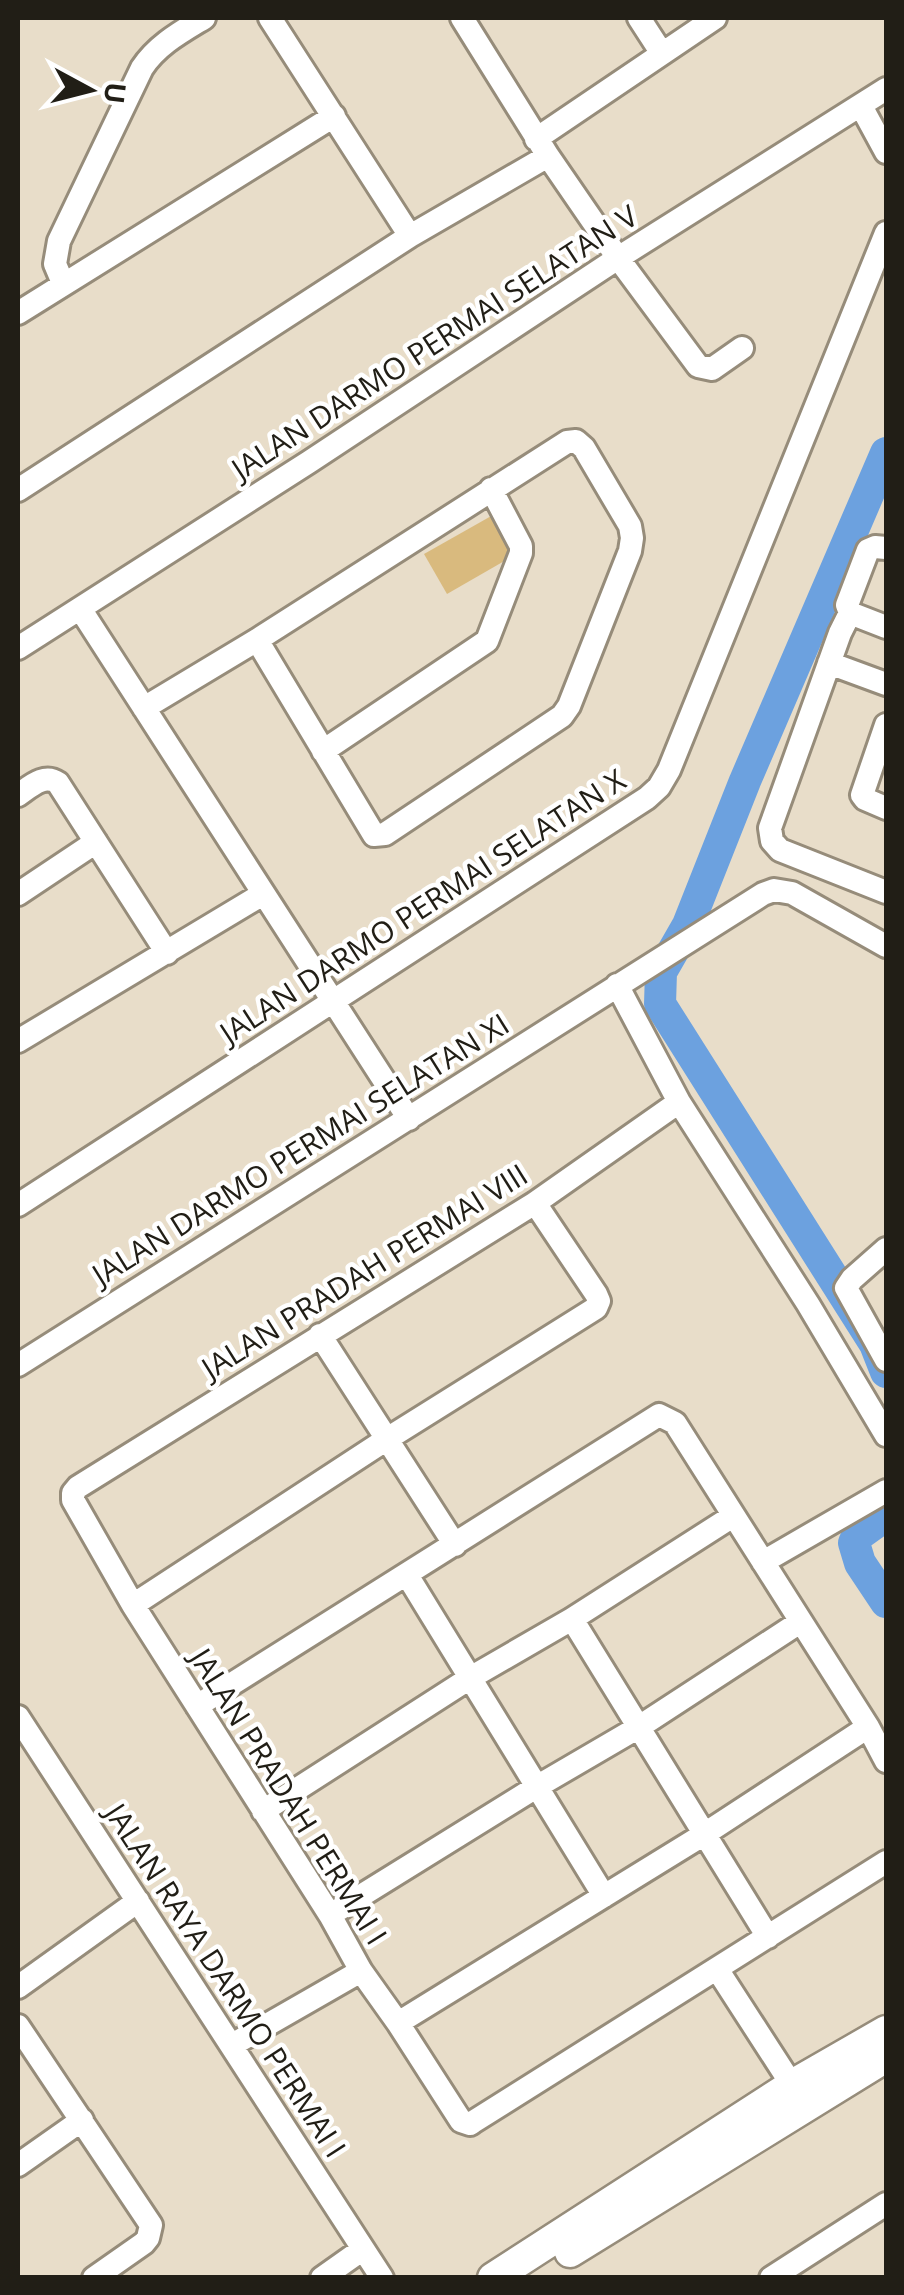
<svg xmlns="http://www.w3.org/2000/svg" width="904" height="2295" viewBox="0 0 904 2295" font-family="'Open Sans',sans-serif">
<rect width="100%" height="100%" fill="#e8ddc9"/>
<path fill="#d9ba7e" d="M493,515L515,555L447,594L424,554Z"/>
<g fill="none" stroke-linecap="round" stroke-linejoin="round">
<path stroke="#6ca1df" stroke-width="32" d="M886,453L745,781L688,925L661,972L660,1004L875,1344L886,1372
M885,1516L857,1536L854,1543L860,1563L886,1602"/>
<defs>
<path id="minor" d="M270,18L410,236
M462,18L548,156L618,258L698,366L712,369L742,348
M639,18L661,52
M861,106L886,152
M536,139L715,18
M63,283L55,264L59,241L142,68C157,45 181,32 204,18
M18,313L334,116
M18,490L410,236L548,156
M886,548L875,547L868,550L847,605L850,613L840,633L770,828L772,841L780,850L886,892
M81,610L409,1119
M850,613L886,627
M18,648L309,462L618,258L886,89
M829,663L886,684
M144,708L257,640L567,442L576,441L584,448L630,526L632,538L630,551L569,706L562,716L385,834L374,835L257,640
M886,725L862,795L865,799L886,808
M323,751L487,641L521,553V546L491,489
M18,795C30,787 44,773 58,783L167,953
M18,894L96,842
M617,985L679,1102L808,1304L886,1435
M18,1041L263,894
M679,1102L535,1203L78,1487L73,1493V1500L133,1605L330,1915L361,1971L398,2023L461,2121L470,2124L473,2122L886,1862
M18,1205L647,798L659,787L669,770L886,233
M886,1249L852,1279L846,1288L886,1360
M320,1335L455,1545
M18,1365L763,894L774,890L792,893L886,946
M763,1562L886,1491
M407,1575L604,1896
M133,1605L387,1439L596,1308L599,1301L596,1294L535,1203
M572,1619L768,1937
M197,1706L659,1415L675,1423L868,1727L886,1761
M18,1717L382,2278
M263,1811L470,1678L572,1619L733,1516
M330,1915L538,1786L639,1727L800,1622
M717,1969L792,2085
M18,1987L138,1901
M398,2023L703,1835L868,1727
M18,2026L151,2225L148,2238L144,2243L94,2278
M232,2045L361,1971
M18,2165L82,2120
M322,2278L363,2249
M771,2278L886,2204"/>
<path id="major" d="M570,2252L886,2057
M493,2278L792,2085L886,2031"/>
</defs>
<use href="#minor" stroke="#968c7a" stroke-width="28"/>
<use href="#major" stroke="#968c7a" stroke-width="35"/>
<use href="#minor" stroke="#fff" stroke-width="22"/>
<use href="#major" stroke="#fff" stroke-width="30"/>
</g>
<g text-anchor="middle" stroke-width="9" stroke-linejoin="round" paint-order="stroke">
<g font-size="30" fill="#211e16" stroke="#fff">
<text transform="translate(435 343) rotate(-33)" y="10">JALAN DARMO PERMAI SELATAN V</text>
<text transform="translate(423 907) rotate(-33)" y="10">JALAN DARMO PERMAI SELATAN X</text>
<text transform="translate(301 1150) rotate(-32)" y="10">JALAN DARMO PERMAI SELATAN XI</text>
<text transform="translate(365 1272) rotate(-32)" y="10">JALAN PRADAH PERMAI VIII</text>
<text transform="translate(288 1797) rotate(58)" y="10">JALAN PRADAH PERMAI I</text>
<text transform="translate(225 1981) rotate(57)" y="10">JALAN RAYA DARMO PERMAI I</text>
</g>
</g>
<rect width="904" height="2295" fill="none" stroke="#211e16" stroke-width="40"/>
<g transform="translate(90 90) rotate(97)" stroke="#ffffff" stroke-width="8" paint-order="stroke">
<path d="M0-8L18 38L0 25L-18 38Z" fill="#211e16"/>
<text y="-15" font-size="28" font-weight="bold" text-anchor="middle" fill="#211e16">U</text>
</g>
</svg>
